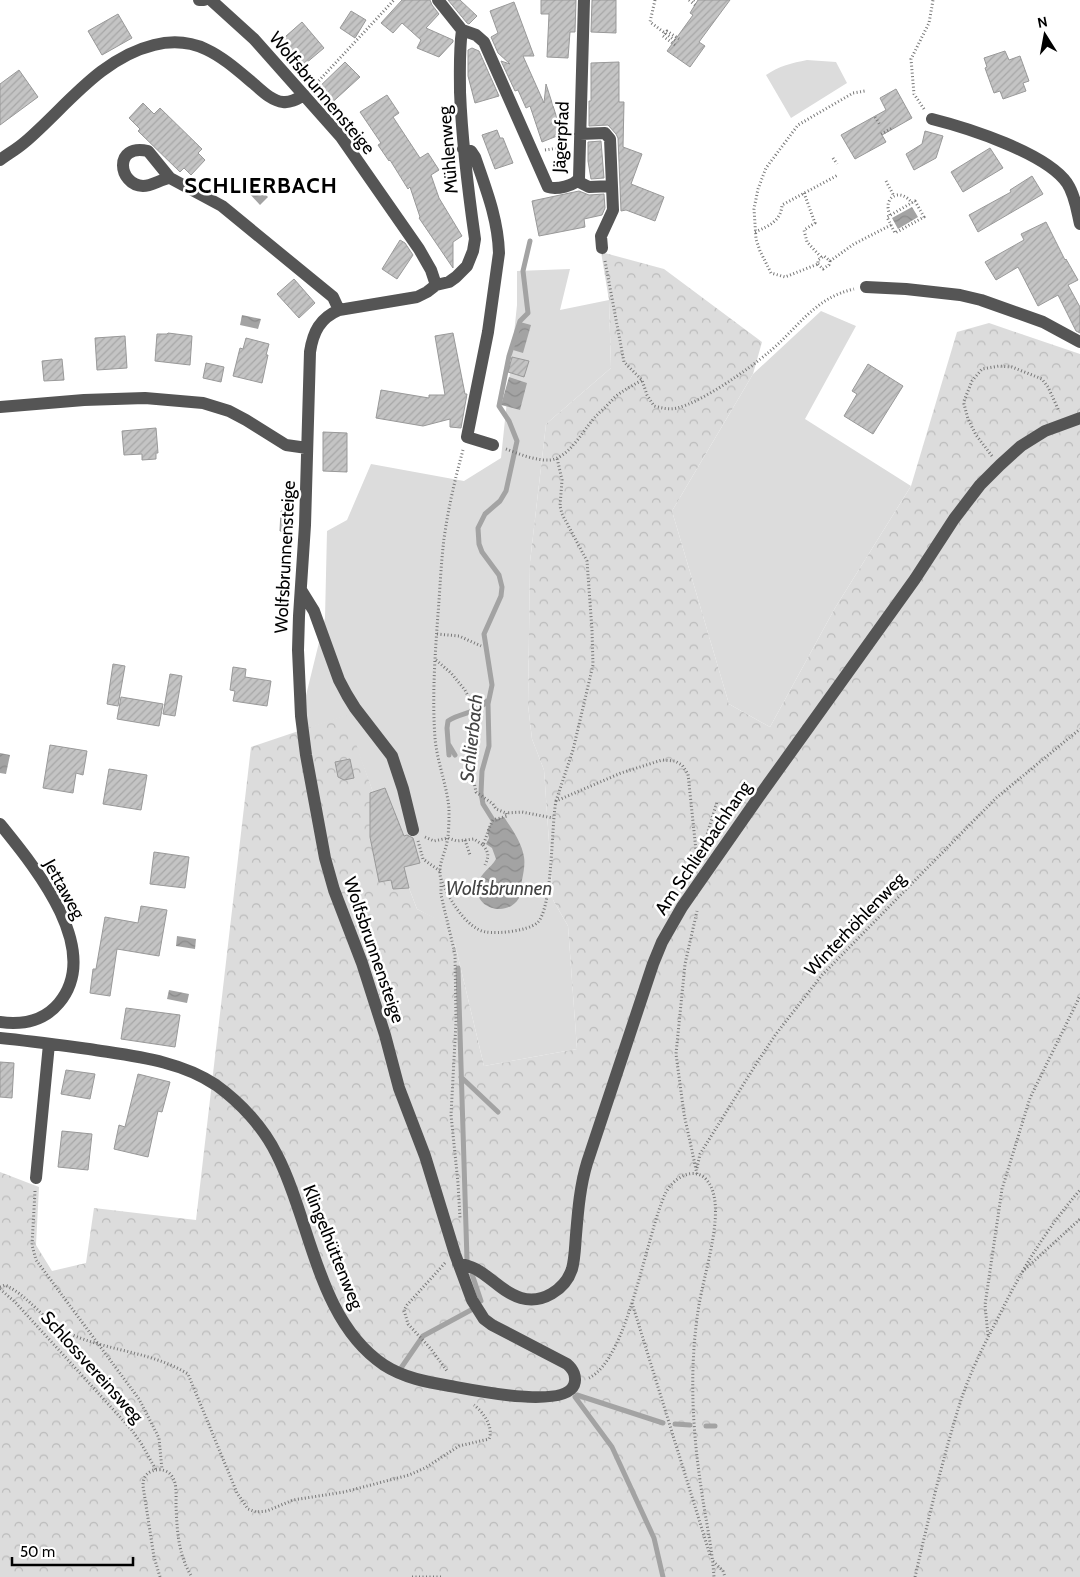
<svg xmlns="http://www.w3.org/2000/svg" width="1080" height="1577" viewBox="0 0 1080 1577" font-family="Cabin,sans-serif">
<defs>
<pattern id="forest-crowns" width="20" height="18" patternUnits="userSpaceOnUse" patternTransform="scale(1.25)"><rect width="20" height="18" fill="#dcdcdc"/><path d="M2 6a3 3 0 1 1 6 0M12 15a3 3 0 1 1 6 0" fill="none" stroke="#bbb"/></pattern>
<pattern id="water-waves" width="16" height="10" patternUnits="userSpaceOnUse" patternTransform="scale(1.25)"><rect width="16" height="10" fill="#a3a3a3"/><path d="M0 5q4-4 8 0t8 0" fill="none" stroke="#8b8b8b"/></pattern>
<pattern id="building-hatch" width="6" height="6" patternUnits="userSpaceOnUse" patternTransform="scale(1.25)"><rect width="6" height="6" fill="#c4c4c4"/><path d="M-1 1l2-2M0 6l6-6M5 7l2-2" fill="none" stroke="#a7a7a7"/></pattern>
</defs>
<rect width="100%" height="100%" fill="#fff"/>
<path fill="#dcdcdc" d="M807,60L836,62L847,83L791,118L766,75C779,66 792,63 807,60Z
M570,269L560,310L609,300L611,368L546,424L530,562L528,705L532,739L544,770L553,900L568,926L577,1049L484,1066L455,944L439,921L417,909L409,888L393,889L379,882L370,837V793L373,792L345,716L297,732L325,618L327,531L347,520L371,464L464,481L501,458L517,305V271Z
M821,311L856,326L805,419L911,486L835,608L770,727L729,704L672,511L753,374Z"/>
<path fill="url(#forest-crowns)" d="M601,252L664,269L762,342L753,374L672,511L729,704L770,727L835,608L911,486L957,332L989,323L1080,354V1577H0V1172L39,1187L36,1245L52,1271L86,1263L94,1208L196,1220L251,747L346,715L373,792L370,793V837L379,882L391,880L393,889L409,888L417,909L439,920L455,944L484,1066L577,1049L568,926L553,900L544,770L532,739L528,705L530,562L546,424L611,368L609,300Z"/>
<path fill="url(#water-waves)" d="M255,184L268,197L260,205L248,192Z
M912,207L918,217L898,229L892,218Z
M242,315L261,319L258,329L240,325Z
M520,322L531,325L523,353L513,350Z
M509,377L527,383L520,410L501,405Z
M0,753L10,755L6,774L0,773Z
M504,817C512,829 522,843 524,857C526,869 520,885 519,898C508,918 472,909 478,884C480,873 491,868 496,859L492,848L486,844L489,838L487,830L493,820Z
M177,936L196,939L195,949L176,946Z
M169,990L189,994L187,1003L167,999Z"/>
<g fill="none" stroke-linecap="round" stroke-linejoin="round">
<path stroke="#a3a3a3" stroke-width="5" d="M449,745L455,755
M449,755L447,728L448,721C461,712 477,714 487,701
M493,820L483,804L481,793L482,771L489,746L488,704L492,685L484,634L501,596L502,587L499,575L482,552L479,544L478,528L485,514L500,501L506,491L517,441L509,421L499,406L509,356L520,321L528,313L523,271L530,241
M458,968L467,1260
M461,1077L498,1112
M472,1274L481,1301
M401,1368L423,1336L471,1310
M577,1395L663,1423
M575,1397L612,1447L654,1538L663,1577
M675,1424L690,1425
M706,1426H715"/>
</g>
<path fill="url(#building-hatch)" stroke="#999" d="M402,0H430L432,5L439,14L426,28L453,40V42L439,57L417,48L421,40L402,23L393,33L381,23Z
M448,0H460L477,16L469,24L467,23Z
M541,0H576L575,32H570L568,58L547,57L549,14H541Z
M592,0H616V33L591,32Z
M698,0H730L699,42L705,46L690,67L667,51L693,15L690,13Z
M514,2L534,56H523L544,103L546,84L562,134L542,142L530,106L526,108L518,90L515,91L501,61L510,64L498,53L491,37L498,33L490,11Z
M351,11L366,20L355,38L340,28Z
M118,14L132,38L102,55L88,31Z
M302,22L324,48L299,69L277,44Z
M472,48L479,51L499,96L475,103L468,76V50Z
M1005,51L1009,60L1020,56L1029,81L1023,83L1026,91L1003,99L1000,91L994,93L985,68L987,67L984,58Z
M345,62L360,77L326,108L313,93Z
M619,62V102H624L623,147L642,154L631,184L664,197L655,221L626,210L621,211L618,138L616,134L608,125L589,126V101H591V63Z
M19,70L38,97L0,125V84Z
M896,89L912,118L882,135L886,142L855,159L841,135L886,110L880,98Z
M387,95L399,113L393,117L420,158L428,153L439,170L431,175L439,198L462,236L453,242V268L419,218L420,217L410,187L408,189L390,160L389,161L378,145L381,143L360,112Z
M143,103L154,114L160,108L202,149L198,153L205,160L191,175L184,168L180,172L138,131L140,129L129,118Z
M497,130L500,138H503L513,163L495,169L482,135Z
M925,131L943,136L936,158L914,170L906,154L922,144Z
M601,141L604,178L591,179L588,161V142Z
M990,148L1003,168L963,192L951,172Z
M1032,176L1043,194L978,232L969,215L1011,192L1010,190Z
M579,191L589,195L604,194L605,208L602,215L584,219L585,227L539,236L532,201Z
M1046,222L1065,260L1066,259L1078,280L1068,285L1080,307V333L1076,331L1058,295L1038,306L1018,267L996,280L985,262L1024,240L1021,234Z
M400,240L405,243L413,255L397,279L382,269Z
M294,279L315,303L299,318L277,294Z
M168,333L192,336L190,365L155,361L157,334H167Z
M453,333L465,394H467L461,428L450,427V419L423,426L376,418L381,390L429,398V395H445L435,336Z
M125,336L127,368L97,370L95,338Z
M246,338L269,344L266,355H268L262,383L233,376L240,348L243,349Z
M512,357L529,361L524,377L508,372Z
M62,359L64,380L44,381L42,361Z
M206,363L224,367L221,382L203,378Z
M868,364L903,386L873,434L844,416L857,394L852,391Z
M156,428L158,453H156V459L142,460V454L124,455L122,431Z
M323,432L347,433V472L323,471Z
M281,511L293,512L292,532L280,531Z
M113,664L125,666L118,706L107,704Z
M233,667L246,669L245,677L271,681L267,706L233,701L235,691L230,690Z
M170,674L182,676L175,716L163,714Z
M121,697L163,704L159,726L117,719Z
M50,745L87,751L83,775L76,773L73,793L43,788Z
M350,759L354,778L344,780L338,777L335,762Z
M109,769L147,775L141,810L103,804Z
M385,788L404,836L407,835L413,838L420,863L404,867L409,888L393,889L391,880L379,882L370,837V793Z
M154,852L189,857L185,888L150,884Z
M141,906L167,910L159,956L117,949L110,996L90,993L93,969H96L105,917L138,923Z
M126,1008L180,1015L175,1047L121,1039Z
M0,1062L14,1063L12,1098L0,1097Z
M66,1070L95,1074L90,1099L61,1094Z
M138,1074L170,1082L162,1112L158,1111L148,1157L114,1149L119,1125L125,1127Z
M62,1131L92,1134L88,1170L58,1167Z"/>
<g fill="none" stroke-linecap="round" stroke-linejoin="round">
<path stroke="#777" stroke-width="3" stroke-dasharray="1 2.5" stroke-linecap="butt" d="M655,0L650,22L677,42
M689,0L695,5
M694,0L697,2
M675,45L663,36L667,31L679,39
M314,86L394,0
M924,109L914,94L911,59L929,23L933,0
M875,117L880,125
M881,134L892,128
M545,150L566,147
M833,158L837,164
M886,181L894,196
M804,193L815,223L804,230L807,242L821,257
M915,201L924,217L895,233L887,217Z
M890,215C882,197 900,187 912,203
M755,232C769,226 781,221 782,205L838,175
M605,261L624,362L642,380L647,395L654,406C662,408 669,410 677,408C702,402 749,369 769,352C798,328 814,298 854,289
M830,261L854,244L891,225
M818,264L823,269L829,265L830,261L824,256L818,260V264L785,277L771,273L760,251L756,239L754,209L758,189L766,168L798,125L853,93L865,91
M506,449C519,454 536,461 550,460C570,458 584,428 597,415C602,410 608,405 613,399C621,391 632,386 642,380
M463,450C455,479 448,509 444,539C441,563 440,589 438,614C435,655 432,697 435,738C437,762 447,785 449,809C449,820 449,832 447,842C445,854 437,866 441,879C447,896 466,929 486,932C498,934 527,931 537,923C553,909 551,826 556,801L621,773L662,760L675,761L682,765L688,774L697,860
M992,456L976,435L968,419L964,404V401L972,381L982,369L999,366L1012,367L1042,379L1048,387L1059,411
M437,634L459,636L481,646
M436,660L451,673L465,690L477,714L473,777L476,792L493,804L496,809L506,813
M556,801L573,750L593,665L592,630L587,561L562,514L560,506L562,480L557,458
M425,837L434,841L448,838L457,841L474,839L483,845C487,836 488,829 493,820L507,816L506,813L522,812L553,818
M465,840L470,855
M418,841L423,859L440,871
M483,845C489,853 489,856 485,865
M701,854L717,802
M441,879V895L455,954L456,1022L451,1115L458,1183L460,1218
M697,1168L700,1154L758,1061L776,1034L822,975L996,798L1080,729
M697,1174L684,1114L676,1054L685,964L697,911
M35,1191L32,1245L36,1260L139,1399L159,1438L162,1470
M445,1263L407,1305L404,1310L408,1324L431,1349L447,1371
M1022,1272L1080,1219
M0,1287L5,1285C29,1296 43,1320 66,1332C105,1351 151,1351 188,1374L237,1493L248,1509L256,1512L267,1511L293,1500L344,1492L409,1475L425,1468L459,1446L489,1439C494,1427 483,1412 474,1405
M0,1289L15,1302L131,1429L141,1443L156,1470
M632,1303L710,1555
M988,1335L985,1305L1002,1189L1030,1098L1080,996
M589,1378C629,1358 646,1234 666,1192C678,1172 704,1163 713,1192C722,1221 704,1274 699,1305C689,1365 692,1427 701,1487C705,1517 712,1546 714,1577
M713,1561L723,1571L725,1577
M160,1577L154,1557L143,1486C143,1479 145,1474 152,1471C160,1468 169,1470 173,1478C177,1485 176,1496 176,1505C177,1530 178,1555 192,1577
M412,1577H442
M915,1577C929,1517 943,1456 962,1397C972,1368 986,1341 1000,1314C1022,1269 1047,1228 1080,1190"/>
<path stroke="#555" stroke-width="12" d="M199,0H204
M211,0L254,39L341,137L419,249L431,270L436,285
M462,30L476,35L484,42L548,187C556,190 575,186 579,178L584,0
M932,119C968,128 1046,153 1067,183C1075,195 1077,211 1080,224
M580,134L605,133L610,139L613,210L601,236L602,248
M463,149L471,151L475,157C486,189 498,219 499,253L488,332L467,437L493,445
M0,160C8,154 17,149 25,142C65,108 100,58 154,45C198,34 223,58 254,84C262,91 272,101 283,102C291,103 297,99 304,95
M170,178C161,179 152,186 143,186C118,185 113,143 148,151L170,178L222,206L333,297L339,310
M577,181L589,187L612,186
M866,287L906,289L960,295L981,300L1043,322L1080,342
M0,407L84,400L145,398L203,403L229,411L246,420L286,445L307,448
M301,590L314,611L339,680L347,695L355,708L392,756L403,789L413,830
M0,824C33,865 104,949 59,1003C44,1021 22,1025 0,1022
M0,1038C30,1041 59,1045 89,1049C132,1056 179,1060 216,1085C241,1103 264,1128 277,1155C311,1221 317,1320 384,1365C404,1378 427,1382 450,1386C472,1390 564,1409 574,1385C577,1377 573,1369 567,1364L492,1325L484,1319L472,1300L455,1254L425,1156L399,1088L385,1035L362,963L334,890L325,858L306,755L301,716L298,650L299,616L305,525L310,352C313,332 320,318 339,310L417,297L427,292L436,285L449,282L456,277L467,266L473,251L475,239C468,190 462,142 460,92C460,72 459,51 462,30L438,0
M36,1178L49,1044
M458,1263C465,1265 473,1267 479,1271C494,1280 504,1293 521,1298C542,1304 565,1290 572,1269C575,1258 575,1246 576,1235C578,1211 580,1186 587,1163L653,964L662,942L682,907L758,798L915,579L954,519L980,485L1000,465L1021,446L1045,431L1080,418"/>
</g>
<g text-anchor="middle" stroke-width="5" stroke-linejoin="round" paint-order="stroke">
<g font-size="18" fill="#000" stroke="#fff">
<text transform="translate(322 93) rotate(50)" y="6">Wolfsbrunnensteige</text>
<text transform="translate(561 137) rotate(-87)" y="6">Jägerpfad</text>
<text transform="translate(448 150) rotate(-95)" y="6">Mühlenweg</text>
<text transform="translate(285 557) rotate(-87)" y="6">Wolfsbrunnensteige</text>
<text transform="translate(703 848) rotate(-56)" y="6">Am Schlierbachhang</text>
<text transform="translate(64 889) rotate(61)" y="6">Jettaweg</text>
<text transform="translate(855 924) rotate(-46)" y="6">Winterhöhlenweg</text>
<text transform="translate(374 950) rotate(71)" y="6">Wolfsbrunnensteige</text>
<text transform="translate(333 1247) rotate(68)" y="6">Klingelhüttenweg</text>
<text transform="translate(92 1367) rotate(48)" y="6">Schlossvereinsweg</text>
</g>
<g font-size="19" font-style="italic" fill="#444" stroke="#fff">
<text transform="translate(471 738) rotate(-84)" y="7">Schlierbach</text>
<text x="499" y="895">Wolfsbrunnen</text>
</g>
<g font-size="22" font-weight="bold" letter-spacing="1" fill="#000" stroke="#fff">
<text x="261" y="193">SCHLIERBACH</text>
</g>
</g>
<g transform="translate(1045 35) rotate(349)" stroke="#ffffff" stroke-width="4" paint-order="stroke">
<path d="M0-4L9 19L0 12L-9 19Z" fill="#000000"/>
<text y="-8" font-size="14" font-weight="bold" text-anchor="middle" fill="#000000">N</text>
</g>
<path d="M12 1557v8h121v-8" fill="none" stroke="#000000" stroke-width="2.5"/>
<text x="20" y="1557" font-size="15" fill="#000000" stroke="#ffffff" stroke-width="4" paint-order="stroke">50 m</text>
</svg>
